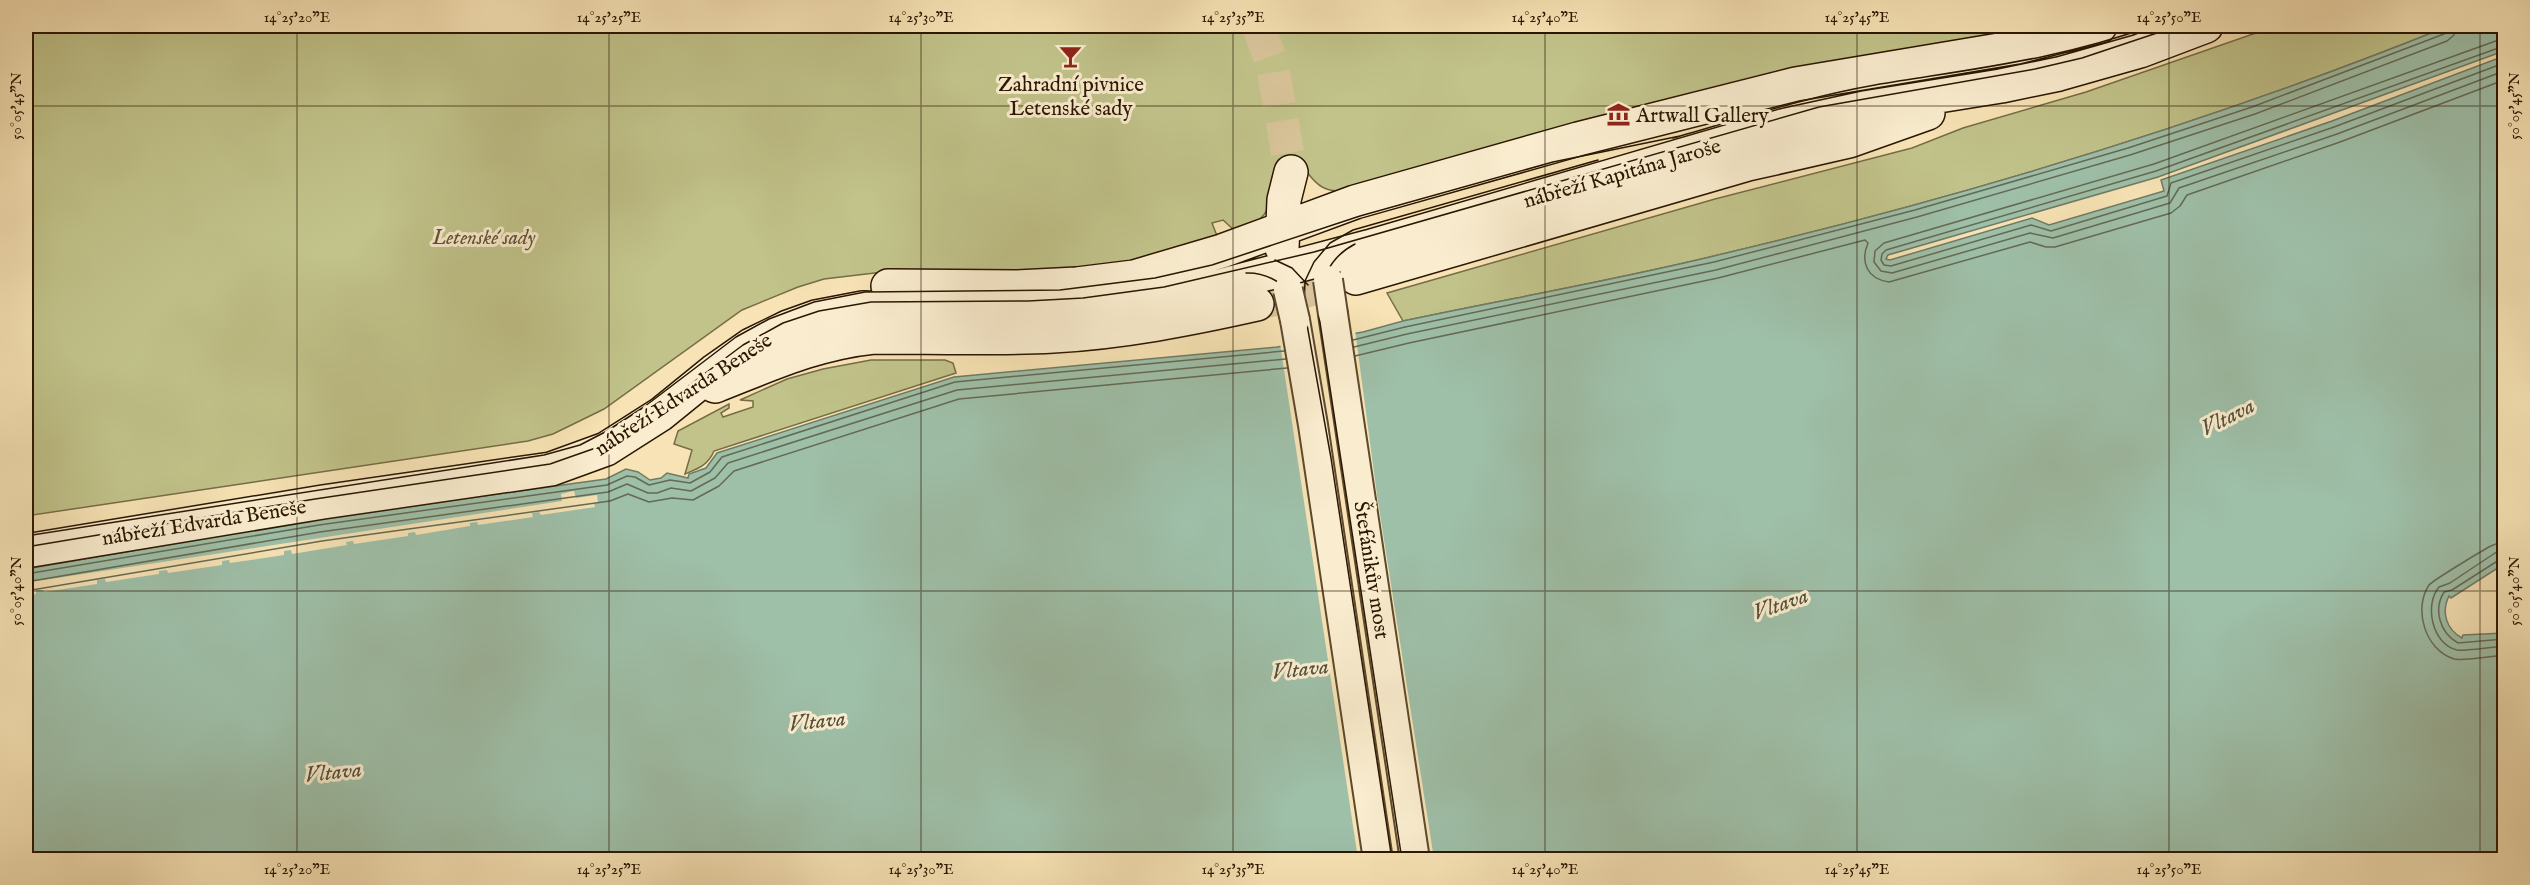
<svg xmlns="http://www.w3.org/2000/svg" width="2530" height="885" viewBox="0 0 2530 885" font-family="'IM FELL English',serif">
<rect width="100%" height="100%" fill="#f7e3b5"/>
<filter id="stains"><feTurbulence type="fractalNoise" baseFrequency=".00333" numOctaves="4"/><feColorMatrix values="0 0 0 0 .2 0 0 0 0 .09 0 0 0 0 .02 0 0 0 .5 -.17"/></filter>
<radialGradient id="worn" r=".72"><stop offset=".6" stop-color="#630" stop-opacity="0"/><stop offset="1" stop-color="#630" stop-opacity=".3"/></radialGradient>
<path fill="#c1c38a" stroke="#766c46" stroke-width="1.5" d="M26,26H2035L2005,35L1810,65L1345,191C1326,192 1318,187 1307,172L1276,178C1269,209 1269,221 1235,231L1223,220L1212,223L1219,241L1148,260L1049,271L883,272L824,279L798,287L742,310L604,409L553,434L528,441L26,516Z
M2276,26H2449C2211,122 1964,197 1714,256C1611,281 1507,299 1403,321L1387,293L1715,199L1912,148L1963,128L2086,92Z
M871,360H945L953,363L956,373L714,451C708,465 699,468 685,474L692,450L674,444L678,431L729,404V408L721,413L723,417L753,407V401L740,400L787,379L823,369Z"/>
<path fill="#9ebfa8" stroke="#707b65" stroke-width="1.5" d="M2449,26H2504V51L2158,177L1888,255L1886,259L1890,260L2032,218L2049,225L2164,191L2161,180L2332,121L2504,56V564L2451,598L2449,596C2441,612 2446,629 2462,638L2463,635L2504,633V856L2470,860H26V569L318,519L606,479L626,469L638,472L650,480L661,478L667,473L688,478L689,474L706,468L717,453L954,377L1277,347L1363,332L1403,321C1507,299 1611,281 1714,256C1964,197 2211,122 2449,26Z"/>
<path fill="#f7e3b5" d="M1355,330L1377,495L1434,859H1358L1280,343Z
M574,491L576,498L597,495L598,503L594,504L595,507L541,515L539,512L532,513L533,517L478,525L477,522L470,523V526L416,535L415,532L408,533V536L354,544L353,541L346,542L347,545L292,554L291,550L284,551V555L230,563L229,560L222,561V565L168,573L167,570L159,571V574L106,582L105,579L97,580V584L44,592L43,590H36V594L26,596V583L37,581L562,501L561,494Z"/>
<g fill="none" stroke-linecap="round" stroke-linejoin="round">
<path stroke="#646a54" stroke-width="1.5" d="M2504,38L2154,164L1884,243L1875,251L1874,262L1881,271L1892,273L2030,233L2053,238L2170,203L2179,188L2337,134L2504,71
M2504,46L2156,171L1886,250L1882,254L1881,260L1884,265L1891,266L2031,225L2051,231L2167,196L2171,183L2334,127L2504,63
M1353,340L1405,327L1714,262L1915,210L2128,148L2252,107L2444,34L2448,26
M1354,347L1407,334L1716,270L1917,217L2130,155L2255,114L2447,41L2454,35L2456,26
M1355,356L1409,343L1718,278L1865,240L1868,243C1860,262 1867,279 1889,282L2030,242L2046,247H2055L2171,213L2180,206L2187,195L2340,142L2504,80
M2504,542C2500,543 2496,543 2491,546C2483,550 2432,581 2429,585C2413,609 2425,650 2454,659C2463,661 2493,656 2504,655
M2504,551L2495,553L2450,583L2439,587C2424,605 2432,644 2457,650C2462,651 2496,647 2504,646
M2504,559L2499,560L2452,590L2444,592C2433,610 2440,633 2458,643L2504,639
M26,574L319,525L607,485L627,476L635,477L649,485L670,480L690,483L710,472L722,457L955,382L1284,351
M26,582L320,532L608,492L627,484L648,493H657L671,488L691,491L715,478L728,463L957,390L1286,359
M26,591L322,541L610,501L628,494L649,502L672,498L693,500L719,486L734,471L959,399L1287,368"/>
<path stroke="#d8c49a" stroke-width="33" stroke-dasharray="33 16" stroke-linecap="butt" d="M1258,26L1272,63L1291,172
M1257,304L1356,278"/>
<defs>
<path id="tertiary" d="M1333,314L1415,860
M1295,320L1313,425L1378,860"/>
<path id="secondary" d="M1282,248L1284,200L1291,172
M1356,278L1748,164L1849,141L1928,113
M888,286L1017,287L1077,284L1134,277L1222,251L1355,202L1578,139L1796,84L2017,47L2100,26
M715,386C769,365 815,343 874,337C934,337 994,339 1053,336C1123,332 1190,319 1257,304
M26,551L323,502L551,469L606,449L661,414L714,371L751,345L788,327L816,317L863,308L1007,313L1090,309L1160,300L1201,291L1368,247L1786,125L1864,108L2001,86L2059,74L2140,51L2206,26"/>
</defs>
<use href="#tertiary" stroke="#5d492e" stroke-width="32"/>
<use href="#secondary" stroke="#2a1601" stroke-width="36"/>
<use href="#tertiary" stroke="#faedcf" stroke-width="28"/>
<use href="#secondary" stroke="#faedcf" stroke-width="33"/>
<path stroke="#2a1601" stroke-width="1.5" d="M1673,138C1740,119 1806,97 1875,85C1970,69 2059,60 2151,26
M1355,244C1326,259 1319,285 1319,316L1402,860
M1275,260L1292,268L1308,285
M1246,273C1272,272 1294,290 1302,314
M26,536L544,455L580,445L607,431L644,407L736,337L769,319L814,302L865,292L1060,290L1155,278L1212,265L1360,216L1553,162L1680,136
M26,547L315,499L550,464L607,444L636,425L743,345L783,323L819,311L871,302L1028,301L1083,298L1164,287L1314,252L1819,107L2035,69L2082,58L2178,26
M1392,860L1331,458L1304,308L1305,281L1314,262L1330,243L1353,230L1598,160"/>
<defs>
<path id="tertiary-bridge" d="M1328,280L1333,314
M1288,290L1295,320"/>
</defs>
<use href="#tertiary-bridge" stroke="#5d492e" stroke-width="32" stroke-linecap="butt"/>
<use href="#tertiary-bridge" stroke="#faedcf" stroke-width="28"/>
</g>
<path fill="none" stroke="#2a1601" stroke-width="1.5" stroke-opacity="0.45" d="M297,26V860M609,26V860M921,26V860M1233,26V860M1545,26V860M1857,26V860M2169,26V860M2480,26V860M26,106H2504M26,591H2504"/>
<defs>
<symbol id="bar-bare" viewBox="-9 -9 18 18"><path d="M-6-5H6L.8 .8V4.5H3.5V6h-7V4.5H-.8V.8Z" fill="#8f2418" stroke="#faedcf" stroke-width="2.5" paint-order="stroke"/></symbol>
<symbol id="museum-bare" viewBox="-9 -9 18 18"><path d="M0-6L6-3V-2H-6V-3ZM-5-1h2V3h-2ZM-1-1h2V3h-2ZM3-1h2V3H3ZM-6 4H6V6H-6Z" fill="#8f2418" stroke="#faedcf" stroke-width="2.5" paint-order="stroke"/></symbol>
</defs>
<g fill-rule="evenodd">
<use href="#bar-bare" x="1054" y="40" width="33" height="33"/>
<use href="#museum-bare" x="1602" y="98" width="33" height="33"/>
</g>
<g text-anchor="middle" stroke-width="6" stroke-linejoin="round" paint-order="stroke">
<g font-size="21" fill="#2a1601" stroke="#faedcf">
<text x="1071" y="91">Zahradní pivnice<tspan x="1071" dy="24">Letenské sady</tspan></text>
<text x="1636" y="122" text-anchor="start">Artwall Gallery</text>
</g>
<g font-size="21" fill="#2a1601" stroke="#faedcf">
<text transform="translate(1622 173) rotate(-16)" y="7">nábřeží Kapitána Jaroše</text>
<text transform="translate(683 394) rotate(-33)" y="7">nábřeží Edvarda Beneše</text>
<text transform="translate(204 522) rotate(-9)" y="7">nábřeží Edvarda Beneše</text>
<text transform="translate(1372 570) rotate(81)" y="7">Štefánikův most</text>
</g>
<g font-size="21" font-style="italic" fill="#5f5331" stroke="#faedcf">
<text x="484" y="244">Letenské sady</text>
</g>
<g font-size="22" font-style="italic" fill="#53513b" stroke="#faedcf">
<text transform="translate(2227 416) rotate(-27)" y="8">Vltava</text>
<text transform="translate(1780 603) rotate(-19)" y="8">Vltava</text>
<text transform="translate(1300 668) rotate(-6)" y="8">Vltava</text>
<text transform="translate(817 720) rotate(-6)" y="8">Vltava</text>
<text transform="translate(333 771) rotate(-6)" y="8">Vltava</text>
</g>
</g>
<rect width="2530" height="885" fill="none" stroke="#f7e3b5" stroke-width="66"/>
<rect x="33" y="33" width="2464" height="819" fill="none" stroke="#2a1601" stroke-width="2"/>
<g font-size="15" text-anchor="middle" fill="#2a1601">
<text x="297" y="22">14°25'20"E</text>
<text x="609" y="22">14°25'25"E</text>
<text x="921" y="22">14°25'30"E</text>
<text x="1233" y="22">14°25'35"E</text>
<text x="1545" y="22">14°25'40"E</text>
<text x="1857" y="22">14°25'45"E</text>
<text x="2169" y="22">14°25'50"E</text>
<text transform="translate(16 106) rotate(-90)" y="5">50°05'45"N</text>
<text transform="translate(2514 106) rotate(-90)" y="5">50°05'45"N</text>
<text transform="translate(16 591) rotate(-90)" y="5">50°05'40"N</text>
<text transform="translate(2514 591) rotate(-90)" y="5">50°05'40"N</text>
<text x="297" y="874">14°25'20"E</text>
<text x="609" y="874">14°25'25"E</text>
<text x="921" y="874">14°25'30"E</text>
<text x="1233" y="874">14°25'35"E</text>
<text x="1545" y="874">14°25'40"E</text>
<text x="1857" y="874">14°25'45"E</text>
<text x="2169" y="874">14°25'50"E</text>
</g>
<rect width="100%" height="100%" filter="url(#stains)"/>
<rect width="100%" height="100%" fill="url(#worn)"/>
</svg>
